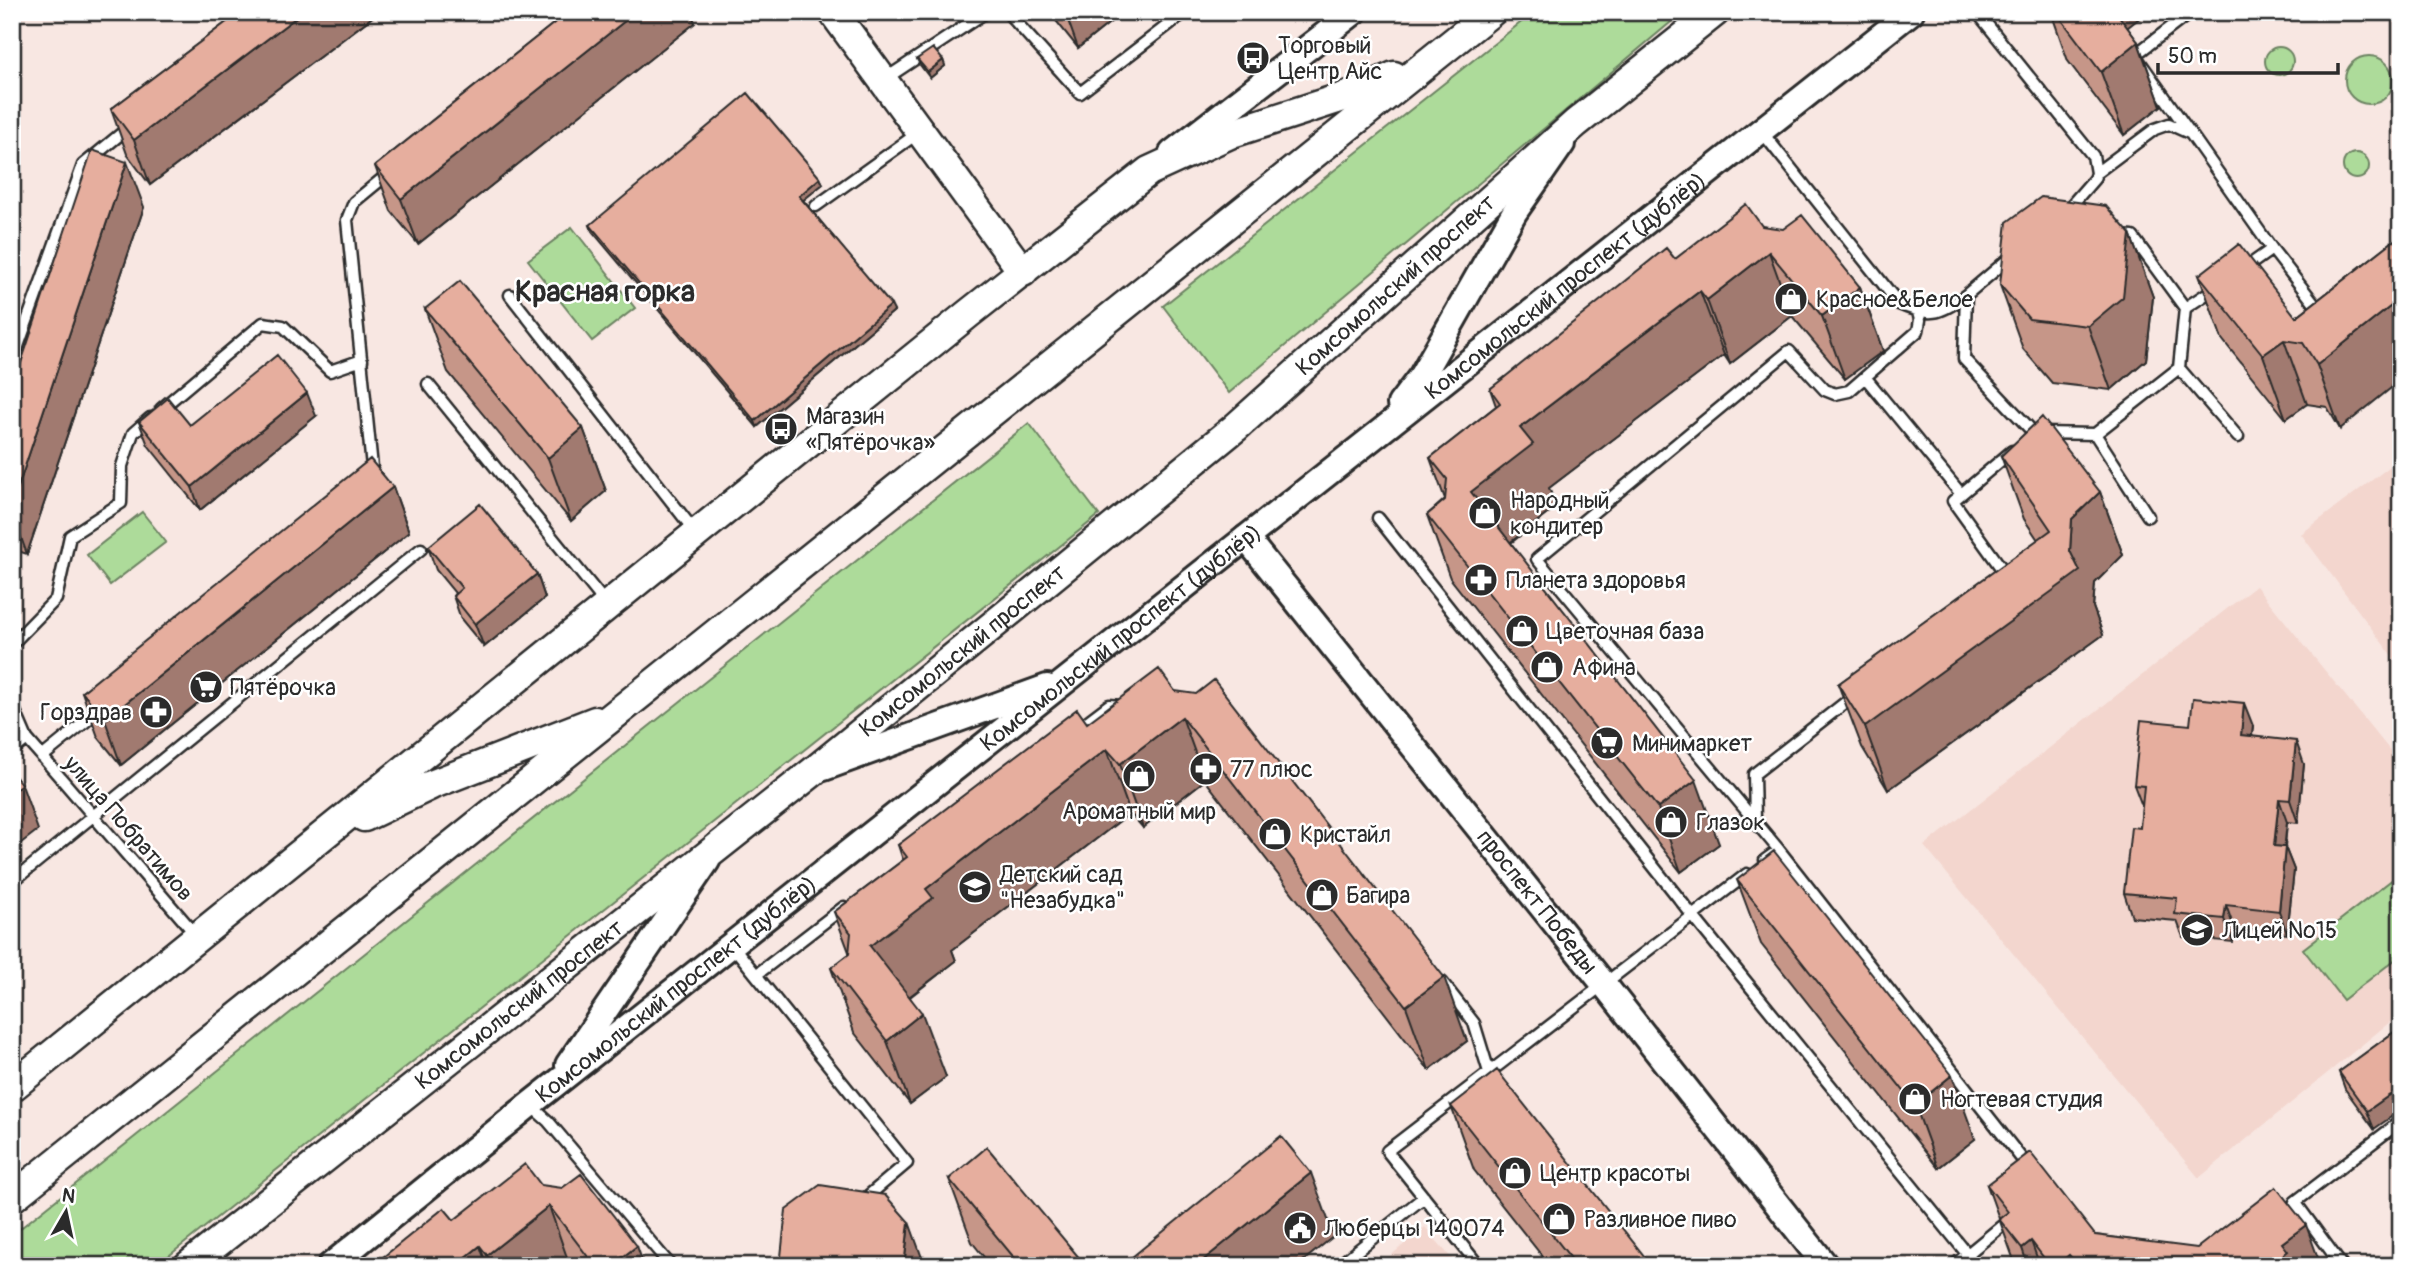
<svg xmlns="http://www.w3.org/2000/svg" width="2413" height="1278" viewBox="0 0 2413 1278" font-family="Pangolin,sans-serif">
<rect width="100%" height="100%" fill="#f8e7e2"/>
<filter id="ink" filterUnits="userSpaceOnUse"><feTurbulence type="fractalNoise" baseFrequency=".0143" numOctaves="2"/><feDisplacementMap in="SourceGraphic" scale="14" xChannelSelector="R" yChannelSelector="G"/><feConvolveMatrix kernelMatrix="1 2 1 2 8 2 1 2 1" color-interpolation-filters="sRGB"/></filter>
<g filter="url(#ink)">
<path fill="#f3d6ce" d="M2401,458V668L2301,534Z
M2256,586L2401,764V1013L2199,1178L1924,846Z
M1425,1227L1458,1266H1378Z"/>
<path fill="#addb9a" stroke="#6c8362" stroke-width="2" d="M1534,12H1683L1229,393L1163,306Z
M2265 61a14 14 0 1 1 28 0a14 14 0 1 1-28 0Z
M2345 80a24 24 0 1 1 48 0a24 24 0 1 1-48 0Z
M2343 166a13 13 0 1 1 26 0a13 13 0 1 1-26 0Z
M572,227L635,308L592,341L528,260Z
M1029,423L1099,515L156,1266H12V1235Z
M142,512L166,542L110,585L87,555Z
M2393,879L2401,889V955L2343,1000L2303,949Z"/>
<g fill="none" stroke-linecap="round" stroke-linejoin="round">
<defs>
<path id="service" d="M1007,12L1080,93L1185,12
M1977,12L2093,156L2096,173L2094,179L2068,209
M2191,12L2135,55L2272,249L2321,312
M885,79L986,12
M1762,132L1899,304C1929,317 1940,315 1966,295
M2096,173L2155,129L2169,124L2189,133
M816,206L918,133
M2012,256L1966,295L1964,359L2034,433
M2244,269L2272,249
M510,295L696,533
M2185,308L2217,287
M12,363L83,165L128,128
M2179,368L2238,437
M1865,377L1961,494
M428,384L598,594L603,604
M161,409L263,323L283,326L330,371L362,360
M2042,433L2095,434L2179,368L2185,308L2133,237L2121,236
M2095,434L2148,516
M370,472L372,467L347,220L354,202L388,174
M1378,518L1692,915L1977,1266
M2007,576L1953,501L2012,451
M12,644L56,599L70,536L121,503L122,466L133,433L150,418
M12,704L27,739L196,935
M1076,730L1109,705L1122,706
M12,751L27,739
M42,757L101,709
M1755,820L1754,774L1855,695
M1779,850L1537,559L1789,351L1825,390L1835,394L1849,391L1918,331L1920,320L1918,312
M1765,860L1779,850L2029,1168
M12,882L421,549
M732,945L907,1163L862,1201
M756,975L844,907
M1442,982L1474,1023L1489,1072L1499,1084
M530,1105L548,1121L671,1266
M2295,1202L2342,1266
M2290,1218L2295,1202L2401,1121
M1338,1266L1424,1197
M1479,1266L1387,1151L1747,874
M1953,1266L2009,1220"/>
<g id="tertiary">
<path d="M1172,153L1354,12"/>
<path d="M1400,404L1422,375L1514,213L1562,144"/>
<path id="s1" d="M1246,538L1603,983L1826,1266"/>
<path d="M824,768L1047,687"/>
<path d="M568,1065L707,861"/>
<path id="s2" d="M330,1266L529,1105L1911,12"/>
</g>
<g id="secondary">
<path d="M833,12L1023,272"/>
<path d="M364,817L431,785L595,721"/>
<path d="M12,1087L968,314L1149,171L1232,133L1356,93L1394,76"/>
<path d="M12,1198L1491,12"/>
<path id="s3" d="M188,1266L814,771L1235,428L1576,123L1715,12"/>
</g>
</defs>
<use href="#service" stroke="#2b2b2b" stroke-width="15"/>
<use href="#tertiary" stroke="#2b2b2b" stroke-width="30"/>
<use href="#secondary" stroke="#2b2b2b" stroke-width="33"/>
<use href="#service" stroke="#fff" stroke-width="10"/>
<use href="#tertiary" stroke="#fff" stroke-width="24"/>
<use href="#secondary" stroke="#fff" stroke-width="28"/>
</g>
<path fill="#c69688" stroke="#2b2b2b" stroke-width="2" d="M240,12H379L150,185L127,154L111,109Z
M568,12H691L695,23L418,244L391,211L375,166Z
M1049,12H1123L1078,48Z
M2051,12H2147L2127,27L2138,42L2161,106L2124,135L2068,61Z
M917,59L943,60L945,66L930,78L920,65Z
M820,178L823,184L803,200L894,311L757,427L592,231L590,225Z
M144,207L27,554L12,549V390Z
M1762,226L1860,287L1883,351L1845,379L1792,316L1730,364L1724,355L1549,488L1556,507L1511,543L1719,844L1681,872L1450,578L1427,515L1445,499L1430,458L1496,406L1490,389L1675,259Z
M2130,234L2153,297L2146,360L2111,390L2052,383L2023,349L2000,285Z
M2401,235L2340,429L2327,407L2307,404L2286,419L2222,339L2199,275L2296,317Z
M425,309L583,428L606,491L571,521L448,372Z
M316,416L200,510L148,445L139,422L190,425Z
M2001,456L2100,492L2123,555L2095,583L2093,607L2103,635L1888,790L1862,747L1838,684L2038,540L2024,519Z
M393,487L409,532L121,765L98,737L82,692Z
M428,547L537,574L545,598L484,647L461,619L453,596L455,593L436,570Z
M1175,691L1467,1041L1429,1070L1205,780L1143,828L1130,813L952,950L956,961L910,997L946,1077L910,1104L854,1032L831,968L849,954V952L834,912L903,860L898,845L1087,723Z
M2190,725L2253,726L2252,736L2304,764L2298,823L2287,822L2285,847L2294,870L2287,934L2234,928L2233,942L2183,937L2177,921L2132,917L2124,893L2140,828L2142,806L2134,785Z
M1737,880L1975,1139L1938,1168L1761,944Z
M2401,1027L2374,1129L2345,1089L2339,1072Z
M1451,1106L1652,1266H1550L1474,1170Z
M949,1179L1086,1266H991L972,1242Z
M541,1185L644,1266H372L454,1220Z
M1987,1185L2095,1235L2321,1266H2016Z"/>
<path fill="#a17a6f" stroke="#2b2b2b" stroke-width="2" d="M303,12H379L150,185L134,140Z
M636,12H691L695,23L418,244L401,199Z
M1065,12H1123L1078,48Z
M2103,12H2147L2113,39Z
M2138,42L2161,106L2124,135L2101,72Z
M943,60L945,66L930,78L928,72Z
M127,162L144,207L27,554L12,513V505Z
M820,178L823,184L801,202L799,196Z
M2130,234L2153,297L2146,360L2111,390L2088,326Z
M1769,252L1792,316L1730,364L1707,300Z
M1860,287L1883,351L1845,379L1822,316Z
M1700,291L1724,355L1549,488L1556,507L1494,555L1471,492L1520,428Z
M2401,298V380L2340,429L2317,365Z
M891,305L894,311L757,427L755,421Z
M2284,340L2307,404L2286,419L2263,355Z
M307,393L316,416L200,510L192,487Z
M583,428L606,491L571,521L548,458Z
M393,487L409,532L121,765L105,720Z
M2100,492L2123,555L2095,583L2093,607L2103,635L1888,790L1865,727L2070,551L2072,519Z
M537,574L545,598L484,647L475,624Z
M2244,703L2253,726L2249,758L2241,735Z
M1182,717L1205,780L1143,828L1120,764Z
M2296,741L2304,764L2298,823L2290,800Z
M1107,749L1130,813L952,950L956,961L893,1009L870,946L926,889Z
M1696,780L1719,844L1681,872L1658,808Z
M22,785L38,830L12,850V792Z
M2279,799L2287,822L2282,869L2274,846Z
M2285,847L2294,870L2287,934L2279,911Z
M2226,905L2234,928L2233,942L2224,919Z
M1444,977L1467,1041L1429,1070L1406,1006Z
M922,1013L946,1077L910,1104L887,1041Z
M1952,1075L1975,1139L1938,1168L1915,1105Z
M2401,1087V1110L2374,1129L2367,1111Z
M1311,1173L1334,1236L1297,1266H1196Z
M549,1206L570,1266H491L487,1255Z
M909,1222L925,1266H904Z
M2306,1225L2321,1266H2270L2282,1243Z
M2031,1241L2040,1266H2028L2022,1248Z
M480,1246L487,1266H455Z
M637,1246L644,1266H611Z
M2069,1255L2073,1266H2056Z"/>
<path fill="#e6ae9e" stroke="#2b2b2b" stroke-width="2" d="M240,12H303L134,140L111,109Z
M568,12H636L401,199L375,166Z
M2056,12H2116L2138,42L2101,72Z
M933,48L943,60L928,72L917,59Z
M748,93L820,178L799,196L891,305L755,421L590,225Z
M92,150L127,162L12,505V390Z
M2041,197L2106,206L2130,234L2123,297L2088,326L2029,319L2000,285L2007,222Z
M1746,204L1762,226L1783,229L1802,215L1860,287L1822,316L1769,252L1707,300L1700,291L1520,428L1533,444L1471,492L1696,780L1658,808L1427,515L1445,500L1447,479L1430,458L1500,403L1490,389L1666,248L1675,259Z
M2401,235V298L2317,365L2303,343L2284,340L2263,355L2199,275L2239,244L2296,317Z
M460,281L583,428L548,458L425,309Z
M277,355L307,393L192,487L139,422L168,398L190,425Z
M2042,417L2100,492L2072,519L2070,551L2080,571L1865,727L1838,684L2051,530L2001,456Z
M370,459L393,487L105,720L82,692Z
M480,504L537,574L475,624L453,596L462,588L428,547Z
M1159,669L1175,691L1196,694L1214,680L1444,977L1406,1006L1182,717L1120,764L1107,749L926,889L933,898L870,946L922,1013L887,1041L831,968L849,954L851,933L834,912L907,857L898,845L1077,709L1087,723Z
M2193,698L2244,703L2241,735L2296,741L2290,800L2279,799L2274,846L2285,847L2279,911L2226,905L2224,919L2175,914L2177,898L2124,893L2131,827L2140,828L2144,786L2134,785L2141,720L2190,725Z
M12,772L22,785L12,792Z
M1774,851L1952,1075L1915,1105L1737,880Z
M2401,1027V1087L2367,1111L2339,1072Z
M1497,1070L1652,1266H1577L1451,1106Z
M1281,1136L1311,1173L1196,1266H1121Z
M987,1147L1086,1266H1021L949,1179Z
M2030,1152L2095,1235L2197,1248L2276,1187L2306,1225L2282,1243L2288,1251L2270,1266H2257L2256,1264L2254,1266H2080L2078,1265L2069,1255L2056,1266H2050L2031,1241L2022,1248L1999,1219L2008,1212L1987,1185Z
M525,1164L541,1185L562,1188L581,1174L637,1246L611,1266H595L549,1206L487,1255L480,1246L455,1266H372L444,1208L454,1220Z
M820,1185L885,1195L909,1222L904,1266H780L786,1210Z"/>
</g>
<defs>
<symbol id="bus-disc" viewBox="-11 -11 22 22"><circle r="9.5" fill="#2b2b2b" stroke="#fff"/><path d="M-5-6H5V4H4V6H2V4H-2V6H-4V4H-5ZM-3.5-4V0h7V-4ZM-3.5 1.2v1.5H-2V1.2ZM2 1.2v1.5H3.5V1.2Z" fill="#fff"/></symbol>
<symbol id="shop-disc" viewBox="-11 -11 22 22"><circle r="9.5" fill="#2b2b2b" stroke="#fff"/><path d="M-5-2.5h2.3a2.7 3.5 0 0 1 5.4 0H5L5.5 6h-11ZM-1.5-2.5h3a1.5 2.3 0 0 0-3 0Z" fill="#fff"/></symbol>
<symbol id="pharmacy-disc" viewBox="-11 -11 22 22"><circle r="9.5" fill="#2b2b2b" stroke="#fff"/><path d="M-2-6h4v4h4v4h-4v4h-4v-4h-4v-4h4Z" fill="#fff"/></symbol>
<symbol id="supermarket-disc" viewBox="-11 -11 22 22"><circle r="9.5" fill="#2b2b2b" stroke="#fff"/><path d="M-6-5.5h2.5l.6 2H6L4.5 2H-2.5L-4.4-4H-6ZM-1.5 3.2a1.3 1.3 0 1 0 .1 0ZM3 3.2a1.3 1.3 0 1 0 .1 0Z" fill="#fff"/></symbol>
<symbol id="school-disc" viewBox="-11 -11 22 22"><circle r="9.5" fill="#2b2b2b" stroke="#fff"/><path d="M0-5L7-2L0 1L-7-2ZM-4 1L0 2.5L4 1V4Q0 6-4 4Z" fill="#fff"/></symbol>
<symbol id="civic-disc" viewBox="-11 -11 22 22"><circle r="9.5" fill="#2b2b2b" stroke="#fff"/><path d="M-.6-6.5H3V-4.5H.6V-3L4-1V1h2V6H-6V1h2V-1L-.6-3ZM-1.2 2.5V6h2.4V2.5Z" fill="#fff"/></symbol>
</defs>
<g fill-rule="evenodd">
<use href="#bus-disc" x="1234" y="39" width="38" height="38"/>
<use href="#shop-disc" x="1772" y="280" width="38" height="38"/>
<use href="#bus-disc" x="762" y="410" width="38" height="38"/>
<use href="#shop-disc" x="1466" y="494" width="38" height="38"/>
<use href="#pharmacy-disc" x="1462" y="561" width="38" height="38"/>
<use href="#shop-disc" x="1503" y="612" width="38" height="38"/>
<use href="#shop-disc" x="1528" y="648" width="38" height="38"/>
<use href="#supermarket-disc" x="187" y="668" width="38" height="38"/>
<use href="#pharmacy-disc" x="137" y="693" width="38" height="38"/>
<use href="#supermarket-disc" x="1588" y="724" width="38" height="38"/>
<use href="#pharmacy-disc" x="1187" y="750" width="38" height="38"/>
<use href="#shop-disc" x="1120" y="757" width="38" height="38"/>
<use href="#shop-disc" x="1652" y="803" width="38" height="38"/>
<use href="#shop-disc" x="1256" y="815" width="38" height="38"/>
<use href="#school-disc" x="956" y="868" width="38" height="38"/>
<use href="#shop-disc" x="1303" y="876" width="38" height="38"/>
<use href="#school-disc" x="2178" y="911" width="38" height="38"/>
<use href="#shop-disc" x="1896" y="1080" width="38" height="38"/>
<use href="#shop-disc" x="1496" y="1154" width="38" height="38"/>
<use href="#shop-disc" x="1540" y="1200" width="38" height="38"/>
<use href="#civic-disc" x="1281" y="1209" width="38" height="38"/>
</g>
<g text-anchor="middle" stroke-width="5" stroke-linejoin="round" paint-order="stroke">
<g font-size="23" fill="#2b2b2b" stroke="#fff" text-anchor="start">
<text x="1278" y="53">Торговый<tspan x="1278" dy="26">Центр Айс</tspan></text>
<text x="1816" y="307">Красное&amp;Белое</text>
<text x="806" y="424">Магазин<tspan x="806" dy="26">«Пятёрочка»</tspan></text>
<text x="1510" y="508">Народный<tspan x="1510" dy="26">кондитер</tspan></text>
<text x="1506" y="588">Планета здоровья</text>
<text x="1546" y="639">Цветочная база</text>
<text x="1572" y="675">Афина</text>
<text x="230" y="695">Пятёрочка</text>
<text x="132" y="720" text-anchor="end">Горздрав</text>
<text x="1632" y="751">Минимаркет</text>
<text x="1230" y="777">77 плюс</text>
<text x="1139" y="819" text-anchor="middle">Ароматный мир</text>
<text x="1696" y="830">Глазок</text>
<text x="1300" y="842">Кристайл</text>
<text x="1000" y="882">Детский сад<tspan x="1000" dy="26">"Незабудка"</tspan></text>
<text x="1346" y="903">Багира</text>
<text x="2222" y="938">Лицей №15</text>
<text x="1940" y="1107">Ногтевая студия</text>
<text x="1540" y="1181">Центр красоты</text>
<text x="1584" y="1227">Разливное пиво</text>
<text x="1324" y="1236">Люберцы 140074</text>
</g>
<g font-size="23" fill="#2b2b2b" stroke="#fff">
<text dy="8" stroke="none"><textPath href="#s3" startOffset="1556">Комсомольский проспект</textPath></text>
<text dy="8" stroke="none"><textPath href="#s2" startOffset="1577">Комсомольский проспект (дублёр)</textPath></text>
<text dy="8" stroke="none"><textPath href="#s2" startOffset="1010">Комсомольский проспект (дублёр)</textPath></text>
<text dy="8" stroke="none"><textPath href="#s3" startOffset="989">Комсомольский проспект</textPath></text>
<text transform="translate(129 828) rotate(49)" y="8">улица Побратимов</text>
<text dy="8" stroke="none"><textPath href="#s1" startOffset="466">проспект Победы</textPath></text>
<text dy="8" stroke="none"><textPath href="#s2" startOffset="443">Комсомольский проспект (дублёр)</textPath></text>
<text dy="8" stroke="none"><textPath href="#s3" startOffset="422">Комсомольский проспект</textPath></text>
</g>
<g font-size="30" font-weight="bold" fill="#2b2b2b" stroke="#fff">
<text x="605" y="301">Красная горка</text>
</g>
</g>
<rect width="2413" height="1278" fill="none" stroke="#fff" stroke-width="42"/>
<rect x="21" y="21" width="2371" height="1236" fill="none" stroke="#2b2b2b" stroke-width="2.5" filter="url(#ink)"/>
<g transform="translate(66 1212) rotate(9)" stroke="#ffffff" stroke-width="5" paint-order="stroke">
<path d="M0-5L12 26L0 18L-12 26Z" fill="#2b2b2b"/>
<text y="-10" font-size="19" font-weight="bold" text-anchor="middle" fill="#2b2b2b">N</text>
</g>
<path d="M2158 63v10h180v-10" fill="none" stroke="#2b2b2b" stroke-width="3.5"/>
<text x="2168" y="63" font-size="21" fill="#2b2b2b" stroke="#ffffff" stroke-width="5" paint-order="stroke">50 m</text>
</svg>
